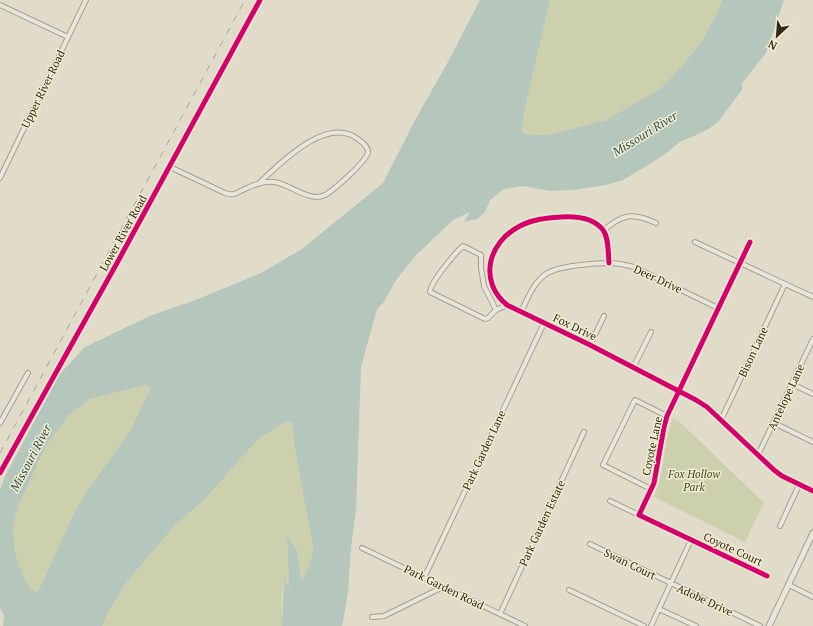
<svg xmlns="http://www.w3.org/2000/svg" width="813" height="626" viewBox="0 0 813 626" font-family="'PT Serif',serif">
<rect width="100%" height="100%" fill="#e0dcc9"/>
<path fill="#ccd0ac" d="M550,0H722L718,11L702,41L684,64L661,88L606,120L547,135L525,134L522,131L524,113Z
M146,385L150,389L130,431L85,494L72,517L38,592L31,589L25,580L15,553L13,525L18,507L46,446L68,416L90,399Z
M673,418L682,424L764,503L745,542L654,497C665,472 663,443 673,418Z
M289,421L293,425L294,444L313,546C312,558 309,568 303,579L301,578L297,550L287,537L289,589L284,580L282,593V626H102L111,607L126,583L174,526L204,500L259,438L284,423Z"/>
<path fill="#b5c6bd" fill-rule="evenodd" d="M480,0H550L524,113L522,131L525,134L547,135L606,120L661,88L684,64L702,41L718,11L722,0H784L766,53L742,83V90L718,122L707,130L680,142L661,157L623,180L606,185L573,190L550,191L523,186L504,189L490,200L485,212L477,219L464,222L470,212L453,220L416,255L396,280L384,302L377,309L361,367L356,511L351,547L348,593L342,626H282L284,579L289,588L287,536L297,550L301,578L303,579C309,568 312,558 313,546L294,444L293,425L289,421L284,423L259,438L204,500L174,526L126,583L111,607L102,626H3L4,616L0,608V490L6,474L60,374L85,347L150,316L198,299L261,273L302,249L383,183L414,122L449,60ZM146,385L150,389L130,431L85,494L72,517L38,592L31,589L25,580L15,553L13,525L18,507L46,446L68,416L90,399Z"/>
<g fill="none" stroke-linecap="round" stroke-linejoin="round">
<defs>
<path id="minor" d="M0,5L68,37
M170,167L225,193C228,194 231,195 234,194C237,193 241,191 245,189C253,185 264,181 274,182C289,184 302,197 317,197C319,197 323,196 325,195C334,190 367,161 368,152C368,146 362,142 358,139C326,115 280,164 258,184
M0,178L86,0
M603,231C622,214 633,212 656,223
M695,242L813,297
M750,242L667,416L664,427L654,483L639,515L767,576
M609,263C608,253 609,238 603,230C593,217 576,216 561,217C547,218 533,219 520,226C488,242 478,281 507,305L590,345L696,400L707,407L774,470L782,476L813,491
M496,310L484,286L481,268V255L463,246C455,253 430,283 430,292L485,319L488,318L496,310L507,305
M521,312C528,298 533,283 546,274C557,266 595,263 610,263C618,263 626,265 634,267L718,308
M590,345L604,316
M633,368L651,332
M792,384L813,394
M721,420L785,284
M0,423L28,373
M774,423L813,442
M758,455L813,339
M651,489L603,465L635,400L667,416
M610,501L639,515
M780,526L799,485
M590,544L760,626
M362,548L525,626
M424,578L544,323
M789,585L813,597
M569,590L644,626
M659,609L696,626
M500,614L584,432
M372,617L384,616L443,587
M651,626L691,540"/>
<path id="tertiary" d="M0,473L117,263L260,0
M769,626L813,533"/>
</defs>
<use href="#minor" stroke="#a5a093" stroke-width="6"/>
<use href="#tertiary" stroke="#a5a093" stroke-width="7"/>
<use href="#minor" stroke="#e8e6da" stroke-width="4"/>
<use href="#tertiary" stroke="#e8e6da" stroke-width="5"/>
<path stroke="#a8a59b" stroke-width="1" stroke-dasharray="7 7" stroke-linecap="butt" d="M0,453L245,0"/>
<defs>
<path id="cycleway" d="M750,242L667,416L664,427L654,483L639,515L767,576
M609,263C608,253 609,238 603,230C593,217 576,216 561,217C547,218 533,219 520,226C488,242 478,281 507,305L590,345L696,400L707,407L774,470L782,476L813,491
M0,473L117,263L260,0"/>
</defs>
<use href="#cycleway" stroke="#f2ecce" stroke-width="8"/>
<use href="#cycleway" stroke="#d6006c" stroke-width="5"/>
</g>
<g text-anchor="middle" stroke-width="3" stroke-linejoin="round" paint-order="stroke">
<g font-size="11" fill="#32291c" stroke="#f2ecce">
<text transform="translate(43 89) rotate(-64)" y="4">Upper River Road</text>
<text transform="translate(123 233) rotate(-61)" y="4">Lower River Road</text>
<text transform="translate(658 279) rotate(25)" y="4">Deer Drive</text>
<text transform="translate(575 327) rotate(26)" y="4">Fox Drive</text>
<text transform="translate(753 352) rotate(-65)" y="4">Bison Lane</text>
<text transform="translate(786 397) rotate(-65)" y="4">Antelope Lane</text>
<text transform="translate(652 446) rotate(-78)" y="4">Coyote Lane</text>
<text transform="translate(484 450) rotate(-65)" y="4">Park Garden Lane</text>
<text transform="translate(542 523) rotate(-65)" y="4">Park Garden Estate</text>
<text transform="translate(733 549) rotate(25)" y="4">Coyote Court</text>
<text transform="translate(630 564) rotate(26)" y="4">Swan Court</text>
<text transform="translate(444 587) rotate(26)" y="4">Park Garden Road</text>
<text transform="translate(705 600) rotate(25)" y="4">Adobe Drive</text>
</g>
<g font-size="11" font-style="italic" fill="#3e4d24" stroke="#f2ecce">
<text x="694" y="478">Fox Hollow<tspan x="694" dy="13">Park</tspan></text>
</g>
<g font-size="12" font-style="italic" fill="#2c4f51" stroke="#f2ecce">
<text transform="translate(645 134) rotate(-32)" y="4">Missouri River</text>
<text transform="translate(31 458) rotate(-62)" y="4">Missouri River</text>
</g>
</g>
<g transform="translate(777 36) rotate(206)" stroke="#f2ecce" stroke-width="3" paint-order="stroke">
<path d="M0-3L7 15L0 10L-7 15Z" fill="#32291c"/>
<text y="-6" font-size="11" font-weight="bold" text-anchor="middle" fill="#32291c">N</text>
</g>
</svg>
